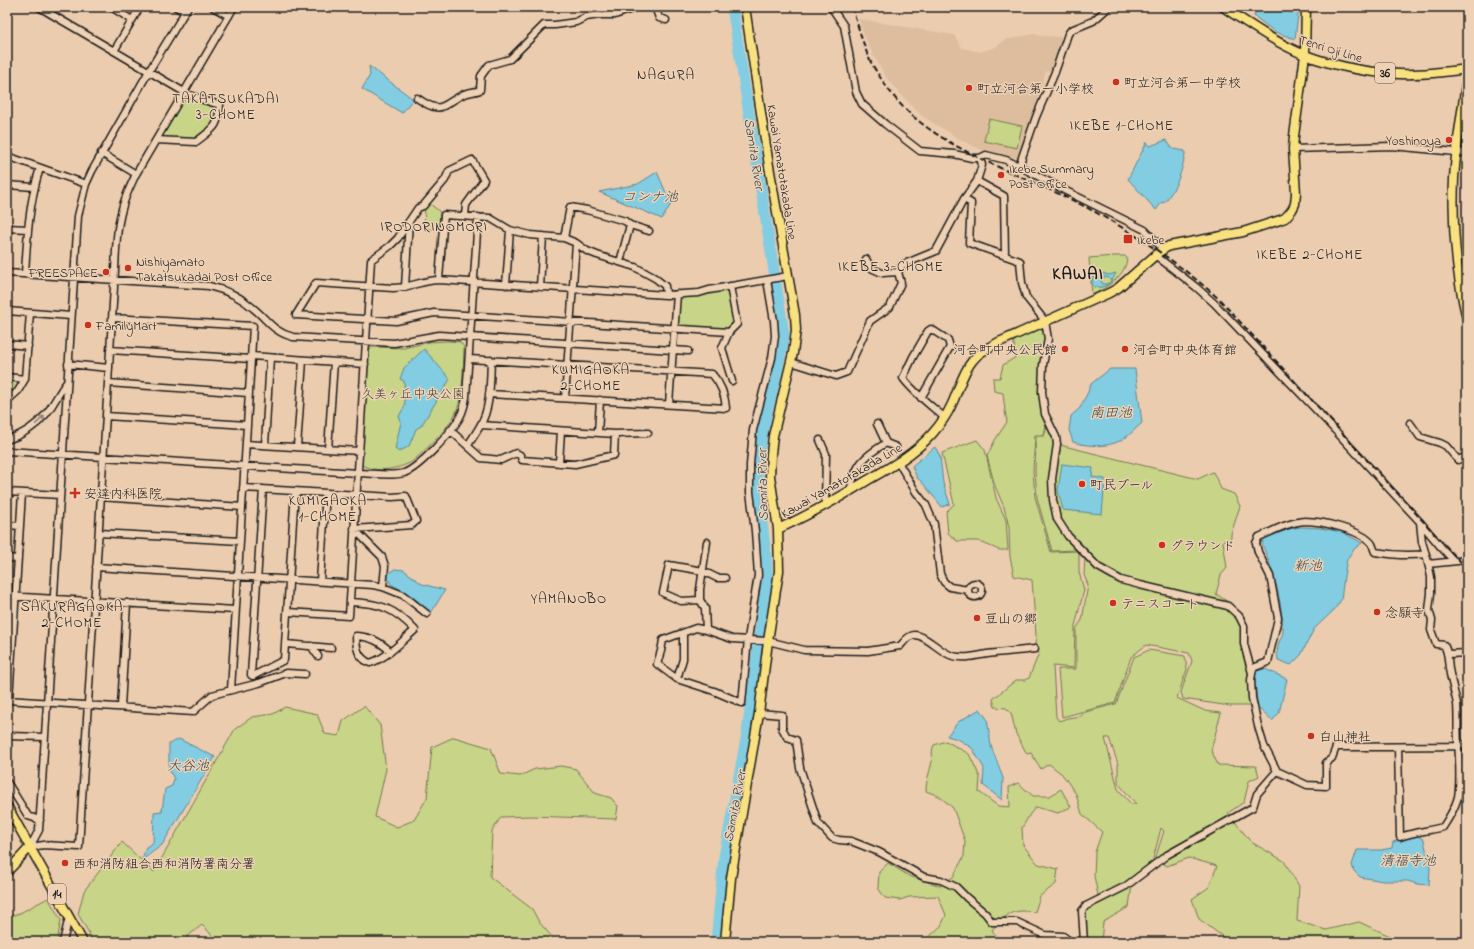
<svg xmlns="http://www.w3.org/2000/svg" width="1474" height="949" viewBox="0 0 1474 949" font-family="'Indie Flower','Klee One',sans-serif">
<rect width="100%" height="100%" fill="#ecccae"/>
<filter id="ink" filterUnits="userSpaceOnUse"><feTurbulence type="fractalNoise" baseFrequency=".025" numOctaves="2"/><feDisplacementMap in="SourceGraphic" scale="8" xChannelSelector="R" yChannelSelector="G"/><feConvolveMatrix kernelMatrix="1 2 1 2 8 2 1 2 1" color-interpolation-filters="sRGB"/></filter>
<g filter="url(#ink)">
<path fill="#ddbd9d" d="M859,19L954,35L962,48L980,52L995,47L1005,40L1034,34L1041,36L1061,37L1051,72L1046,71L1030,126L1018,156L1013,159L994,152L984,151L963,141L922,116L905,99L888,80L874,57L863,33Z"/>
<path fill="#c8d487" stroke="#727852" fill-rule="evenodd" d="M187,97L214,106L216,109C215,122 206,135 193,140L164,138L162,134L184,98Z
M989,119L1022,126L1017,148L984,141Z
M429,203L440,212L439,230L424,229L425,207Z
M1115,256H1125L1127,258C1126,276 1106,288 1092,295L1089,258Z
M725,290L728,292L734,321V325L728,329L680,326L678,323L679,298L683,296H700Z
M1035,329L1042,330L1046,335L1040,365L1041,411L1046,425L1044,435H1035L1033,471L1035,497L1051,552L1079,551L1077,550L1052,551L1037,498L1035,471L1036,436H1044L1047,427L1055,441L1064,446L1198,479L1213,472L1221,489L1234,494L1240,506L1231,534V538L1223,541L1227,568L1221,575L1216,594L1231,604L1244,616L1248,625L1246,641L1251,661L1254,663L1248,673L1250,706H1230L1183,699L1181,692L1192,661L1189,653L1146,645L1131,657L1115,703L1062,717L1058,669H1076V629L1082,620L1088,585L1084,575L1085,558L1079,552V572L1084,590L1075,626L1074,668L1053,666L1056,717L1059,721L1067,718L1081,716L1082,713L1116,704L1134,657L1149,650L1185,656L1187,669L1177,698L1205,711L1221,713L1211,750L1218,765L1256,766L1259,776L1249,781L1244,802L1228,813L1251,842L1284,861L1299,886L1297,921L1326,930L1359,922L1390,936L1392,942H1230L1199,919L1192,899L1209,887L1217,866L1189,858L1167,866L1155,859L1164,831L1161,828L1152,863L1133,877L1129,907L1103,922L1101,942H1086L1084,912L1087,907L1099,900L1094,876L1095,852L1102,832L1082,814L1076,794L1062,774L1049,764L1041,769L1031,753L1027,754L1016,734L1011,713L1006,708L995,707L993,699L1016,680H1026L1029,678L1039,653L1035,645L1036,636L1032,580L1014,576L1010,557L1009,527L1004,507L995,486L987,456L995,440L1007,422L1005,411L1003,393L994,391L993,378H1000L1003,365L1016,357L1013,338ZM1105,738H1109L1118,764V783L1136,804H1131L1118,789Z
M448,341L460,342L464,347C463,367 464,395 456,412C448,430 427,448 413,461C401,469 373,474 361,464L369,350L373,347L404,348L429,342Z
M7,380H17L19,384L7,397Z
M977,440L985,450L996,498L1006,520L1008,550H999L978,541H957L948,533L946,512L954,504L942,453Z
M364,706L380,725L386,769L375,817L397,827L414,820L427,798L432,747L454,737L491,748L501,774L520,776L535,769L561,766L576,769L595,793L611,798L618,806L616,819L531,816L501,817L492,831L490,877L532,909L539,922L553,938L560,942H211L213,936L202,925L188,936L186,942H94L78,914L84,891L122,842L154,872L235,729L252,717L273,714L285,707L317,714L325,734L339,736L343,721Z
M946,741L969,754L980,777L979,792L998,806L1010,807L1009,787L1018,783L1033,796H1050L1061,789L1071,807L1058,813L1036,807L1030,814L1022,828L1023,845L1038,864L1058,869L1056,884L1040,896L1035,912C1012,909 1007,913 992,930L1000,942H926L929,937L941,926L946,915L938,896L909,897L900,900L885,898L878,888L879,872L888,863L909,876L940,886L953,877L964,856L965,841L953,808L939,796L926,791C926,780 930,772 932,761C933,755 931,751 934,745Z
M48,898L61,920L57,942H7V917L20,913Z"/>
<path fill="#83cde3" stroke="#5a8693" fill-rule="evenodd" d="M1258,7H1299L1295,39L1275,32L1254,16Z
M369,66L413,99L402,113L362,89L370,75Z
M1166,140L1173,149L1185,151V154C1182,173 1176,188 1164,203L1162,202L1156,210L1128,179L1147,142L1150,146Z
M657,172L671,204L662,219L599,192L638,184Z
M1102,273L1109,275L1116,273C1111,283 1106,289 1094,287L1092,283L1093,277ZM1102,277H1107L1111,280V282L1106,284H1103L1101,281Z
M424,349L450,379L421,426L416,429L409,446L399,452L395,449L401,422L399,416L405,406L404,381L400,379L404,368Z
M1110,369H1135L1142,423C1136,428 1131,434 1125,438C1110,448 1090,447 1073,442L1069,430L1071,416L1080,408L1088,392L1091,384Z
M935,447L940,456L943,483L950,504L942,507L921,481L917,478L912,466Z
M1062,464L1093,468L1092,477L1105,479L1102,514L1063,510L1058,490Z
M1300,527L1320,528L1342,532L1362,543L1354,549L1347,559L1344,576L1341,600L1335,609L1314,629L1301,655L1291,665L1278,660C1277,654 1277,649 1279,642C1281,638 1283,635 1283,631C1282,600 1274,572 1262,544L1264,539L1289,529Z
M395,569L404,570L422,584L445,590L431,613L413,597L391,584L387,577L390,572Z
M1265,669L1287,679L1279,713L1272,721L1258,708L1254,677L1257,671Z
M980,709L987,719L991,746L1003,778L1002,800L983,785L984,768L972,748L958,739L947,736L958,722Z
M179,739L215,757L162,845L142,860L146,847L153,843L154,812L162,811L165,789L172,786L174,779L169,769V744Z
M1417,835L1424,840L1430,868L1429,885L1417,884L1408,881H1383L1360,877L1354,871L1352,865L1357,850H1381L1392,848L1393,842Z"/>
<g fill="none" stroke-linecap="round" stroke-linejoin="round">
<path stroke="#83cde3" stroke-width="11" d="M716,942L724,857L747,733L767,577C767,540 756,502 758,465C761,420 779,378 784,334L732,7"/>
<defs>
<path id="minor" d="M39,7L184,92L200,99L220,105C218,129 213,128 196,142L156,140
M111,7L132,20
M176,7L185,12
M213,7L229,16
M655,7L659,18L666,20
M831,7L844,26L856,92L862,104L885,124L920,151L954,154L972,158H980L986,155L1006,160L1019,166L1066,191L1145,230L1163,249
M114,51L140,7
M417,98C443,116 441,105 464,94C469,92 475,92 480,90L481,76L489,65L510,59L544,25H555L576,22L586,17L600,15H615L637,7
M1293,149L1392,146L1467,153
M101,153L136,174
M7,156L86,184
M1019,166L1036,117L1055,72L1068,34L1071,30L1093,21L1109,7
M977,181L1004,196L1005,256
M7,185L34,187
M964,199L971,203L969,243L1020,261L1022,283L1026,297L1045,321L1048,339L1043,365L1042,392L1045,414L1056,437L1057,444L1052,479L1053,500L1057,519L1068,536L1098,567L1121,580L1140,585L1228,606L1239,616L1244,626V644L1252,673
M630,225L649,231
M7,228L28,229
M564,238L570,207L587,210L625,221L630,225L620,262
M1155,255L1196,287L1214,303L1319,413L1420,522L1422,542L1427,558L1431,577V593L1429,610L1432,620L1431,630L1436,644L1444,645C1450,656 1447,662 1450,674C1452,684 1455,694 1457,704C1458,716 1457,729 1458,741C1459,759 1461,779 1458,797C1455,808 1449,818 1443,827C1428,831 1414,832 1400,837L1398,747
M866,259L871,268L882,273L898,272
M7,273L209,286C226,290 240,296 253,308C268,320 273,332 293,337L394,343L439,335L688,351
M25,274C27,238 29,202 40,168
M439,280L444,215L490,218L510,230L530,235L564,238L576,243L587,251L597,255L635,267L655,278L665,286L666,295
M506,285L510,230
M730,286L737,324L729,332L434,313L396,321L296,315L316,283L393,288C409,288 423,280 439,280L666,295L699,293L709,290L788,276
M405,287L409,221
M540,287L543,236
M7,311L71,316
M112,318L253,326L231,690
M729,332L722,348L732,381
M7,344L28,346
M110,350L251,359
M251,356L365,364
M469,359L712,374C721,384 725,394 726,408L489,394
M791,362L836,376L847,372L870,321L890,307L901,283L898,272L902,265L936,251L964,199L977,181L982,165L980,158
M68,364L109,368
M7,377L25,379
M108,383L248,393
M565,398L576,243
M921,398L950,347L948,340L931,329L928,331L913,357L903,378C914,393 930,405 945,418
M7,401L18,391L25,379L30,313
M669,404L677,294
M106,416L247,425
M1410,423L1420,437L1440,443L1446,446L1458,460L1467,456
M450,430L481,458L501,460L516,453L520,455L522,460L575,464L614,455L615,434L481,425
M598,433L600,400
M615,434L648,433
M7,440C22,435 36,426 46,414C54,404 59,392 67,382
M820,440L826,454L825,505
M886,443L896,447
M246,444L359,451
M265,445L270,358
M468,445C472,439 476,433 480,426C491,407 490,382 491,360
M297,447L303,360
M328,449L334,362
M7,451L358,473C372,473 389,477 404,473C419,468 452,432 460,417C463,411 465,404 466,397L478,217
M898,462L916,492L926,505L934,524L940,574L944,582L950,587L968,590
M559,463L561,431
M243,488L392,497L406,496L416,521L412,525L354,529
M263,489L251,675L253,676L284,660L295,491
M7,492L60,495
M850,492C855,464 863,457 886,443L877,424
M101,497L242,507
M1420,522L1441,547L1454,561
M7,525L20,526
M354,529L382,557L385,566L383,587
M99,533L240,541
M707,542L700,589V600L705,608L706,630L732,639L768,641L804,650L868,651L900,646C903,643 907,637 911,636C922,630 941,654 953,656C965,659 975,656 987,654C1003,652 1019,651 1035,649
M1426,554C1409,556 1392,555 1375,552C1374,550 1373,546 1372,544C1362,530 1321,521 1305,521C1289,522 1273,531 1259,537L1256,543L1258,552L1270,576L1278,618L1268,662L1253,668L1251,680L1252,698L1258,726L1264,746L1277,771L1307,785L1326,786V763L1332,758L1336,747L1458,746
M7,558L18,559
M1428,564L1467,560
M96,567L373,585L383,587L403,595L427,614
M320,581L326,493
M968 590a7 7 0 1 1 14 0a7 7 0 1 1-14 0Z
M7,596L235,610
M700,600L681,601L663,593L669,565L703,571L717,578H725
M350,602C380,603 394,608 415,630C401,642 387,658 370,663C358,658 356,648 356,636C371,637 379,641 390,651
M288,612L349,616L371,260L390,246L398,238L418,208L423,206L445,180L449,171L472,160L484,180L466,205L465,216
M706,630L696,628L663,640L661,651L657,664L677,679L714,691L742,703L748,639L758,575L755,531L750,492V465L753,430L772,358L775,336L774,321L767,280
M286,644L331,648
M311,646L318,656
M1449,654L1467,653
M677,679L683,659V633
M7,700L193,712L212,695L259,683L286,673L305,674
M9,700L22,493
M121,707L127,603
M759,713L782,715V728L787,737L796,740L800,768L818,823L832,838L839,840L851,841L879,852L924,877L941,880L956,887L967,898L985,913L992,922H1017L1045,935L1063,936L1071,942
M7,736L45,737
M1458,742L1467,746
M7,782L28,816L40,820
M30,847L44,845L79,847L114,287C116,261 115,234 122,209C125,196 131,185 136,174L234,7
M30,847L39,830L78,216L86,184L92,171L149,71L188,7
M63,942L69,917
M1084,942L1082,911L1086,906L1126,886L1167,855L1253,807L1257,794L1277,771"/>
<path id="major" d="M1223,7C1249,24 1276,43 1305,55C1335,66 1368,73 1400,74C1422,75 1445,72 1467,69
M1467,78C1462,112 1456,145 1454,179C1452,226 1456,273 1467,319
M778,529C809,515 839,498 868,480C891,467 914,454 932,434C940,425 947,415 952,404C959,389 962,373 973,360C979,352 988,348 997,343L1109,293L1118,288L1159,252L1169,246L1243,232L1280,220L1285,218L1292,210L1295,204L1296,193L1293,149L1294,136L1305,55L1306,7
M7,806L83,942
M7,872L30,847
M725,942L731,878L759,713L768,641L779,571L778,529L770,476L771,454L773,436L793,353L796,330L795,315L769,166L745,7"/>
</defs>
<use href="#minor" stroke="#1c1c1c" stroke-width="9"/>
<use href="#major" stroke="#1c1c1c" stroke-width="11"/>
<use href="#minor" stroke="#efd2b6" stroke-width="6"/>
<use href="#major" stroke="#f9e181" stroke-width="8"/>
<path stroke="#1c1c1c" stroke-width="2" stroke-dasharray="6 3" stroke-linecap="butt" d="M852,7C857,23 862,40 868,56C872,66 885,85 892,94C930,145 1014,172 1070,199C1123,225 1176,260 1220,300L1467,569"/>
</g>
<defs><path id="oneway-shaft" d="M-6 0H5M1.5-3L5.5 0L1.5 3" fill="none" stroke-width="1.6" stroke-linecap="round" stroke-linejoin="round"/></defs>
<use stroke="#908071" href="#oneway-shaft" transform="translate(40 420) rotate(-43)"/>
</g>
<g fill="#c8321e" stroke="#efd2b6" stroke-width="1.5">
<circle cx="1116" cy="82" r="4"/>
<circle cx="969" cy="88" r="4"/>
<circle cx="1449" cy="140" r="4"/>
<circle cx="1001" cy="175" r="4"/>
<rect x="1123" y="234" width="10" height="10" rx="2"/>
<circle cx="128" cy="268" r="4"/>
<circle cx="106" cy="272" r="4"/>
<circle cx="88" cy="325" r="4"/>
<circle cx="1065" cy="349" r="4"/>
<circle cx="1125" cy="349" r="4"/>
<circle cx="1082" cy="484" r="4"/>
<path d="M73 487h4v4h4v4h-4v4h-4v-4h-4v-4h4z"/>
<circle cx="1162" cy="545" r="4"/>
<circle cx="1113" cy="603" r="4"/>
<circle cx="1377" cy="612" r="4"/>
<circle cx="977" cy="618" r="4"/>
<circle cx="1311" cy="736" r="4"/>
<circle cx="65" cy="863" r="4"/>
</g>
<g text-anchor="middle" stroke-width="3" stroke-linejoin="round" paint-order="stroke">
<g fill="#efd2b6" stroke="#5b534a" stroke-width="1">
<rect x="1375" y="63" width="20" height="20" rx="3"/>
<rect x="48" y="884" width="18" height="20" rx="3"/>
</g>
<g font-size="12" font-weight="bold" fill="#1c1c1c">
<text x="1385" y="77">36</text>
<text x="57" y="898">14</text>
</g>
<g font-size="13" fill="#1c1c1c" stroke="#efd2b6">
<text transform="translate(1331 48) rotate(17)" y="5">Tenri Oji Line</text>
<text transform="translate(783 172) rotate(81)" y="5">Kawai Yamatotakada Line</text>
<text transform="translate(841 480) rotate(-30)" y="5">Kawai Yamatotakada Line</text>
</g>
<g font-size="13" fill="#1c1c1c" stroke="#efd2b6" text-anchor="start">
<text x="1124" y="87">町立河合第一中学校</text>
<text x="977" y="93">町立河合第一小学校</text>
<text x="1441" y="145" text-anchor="end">Yoshinoya</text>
<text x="1009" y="173">Ikebe Summary<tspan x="1009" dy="15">Post Office</tspan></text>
<text x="1137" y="244">Ikebe</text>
<text x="136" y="266">Nishiyamato<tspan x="136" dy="15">Takatsukadai Post Office</tspan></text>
<text x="98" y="277" text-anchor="end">FREESPACE</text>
<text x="96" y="330">FamilyMart</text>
<text x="1057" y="354" text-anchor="end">河合町中央公民館</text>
<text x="1133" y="354">河合町中央体育館</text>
<text x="1090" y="489">町民プール</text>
<text x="84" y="498">安達内科医院</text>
<text x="1170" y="550">グラウンド</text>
<text x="1121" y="608">テニスコート</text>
<text x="1385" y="617">念願寺</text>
<text x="985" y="623">豆山の郷</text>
<text x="1319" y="741">白山神社</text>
<text x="73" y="868">西和消防組合西和消防署南分署</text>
</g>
<g font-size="13" fill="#3e4131" stroke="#efd2b6">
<text x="413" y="398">久美ヶ丘中央公園</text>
</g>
<g font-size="14" letter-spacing="1" fill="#1c1c1c" stroke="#efd2b6">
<text x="666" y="79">NAGURA</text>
<text x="226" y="103">TAKATSUKADAI<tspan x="226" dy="16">3-CHOME</tspan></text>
<text x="1122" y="130">IKEBE 1-CHOME</text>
<text x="434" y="231">IRODORINOMORI</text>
<text x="1310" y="259">IKEBE 2-CHOME</text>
<text x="891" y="271">IKEBE 3-CHOME</text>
<text x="591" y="374">KUMIGAOKA<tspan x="591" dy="16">2-CHOME</tspan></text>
<text x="328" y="505">KUMIGAOKA<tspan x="328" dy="16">1-CHOME</tspan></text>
<text x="569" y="603">YAMANOBO</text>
<text x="72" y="611">SAKURAGAOKA<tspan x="72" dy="16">2-CHOME</tspan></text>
</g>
<g font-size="14" font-style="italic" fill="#36484e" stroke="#efd2b6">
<text transform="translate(755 154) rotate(81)" y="5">Samita River</text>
<text x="650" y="201">コンナ池</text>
<text x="1111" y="417">南田池</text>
<text transform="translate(762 485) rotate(-91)" y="5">Samita River</text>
<text x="1308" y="570">新池</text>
<text x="188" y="770">大谷池</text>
<text transform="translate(734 806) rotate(-79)" y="5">Samita River</text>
<text x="1408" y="865">清福寺池</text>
</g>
<g font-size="17" font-weight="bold" letter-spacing="1" fill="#1c1c1c" stroke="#efd2b6">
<text x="1078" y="279">KAWAI</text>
</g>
</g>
<rect width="1474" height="949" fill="none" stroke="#efd2b6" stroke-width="24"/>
<rect x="12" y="12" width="1450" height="925" fill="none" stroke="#1c1c1c" stroke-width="1.5" filter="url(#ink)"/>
</svg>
